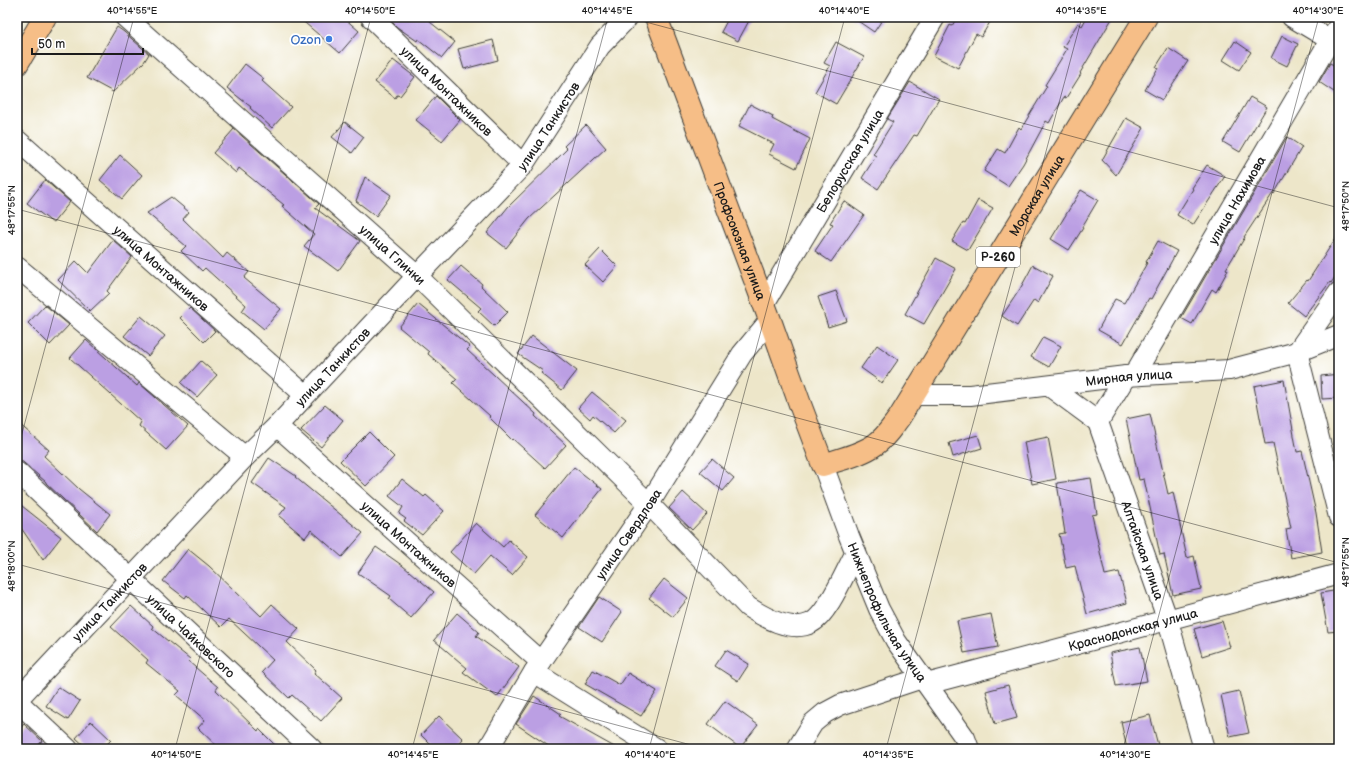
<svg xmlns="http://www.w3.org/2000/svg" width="1356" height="766" viewBox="0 0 1356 766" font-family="'Balsamiq Sans',sans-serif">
<rect width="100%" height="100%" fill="#fff"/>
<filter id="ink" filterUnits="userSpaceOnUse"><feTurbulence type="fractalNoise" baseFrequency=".025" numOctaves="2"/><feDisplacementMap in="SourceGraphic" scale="8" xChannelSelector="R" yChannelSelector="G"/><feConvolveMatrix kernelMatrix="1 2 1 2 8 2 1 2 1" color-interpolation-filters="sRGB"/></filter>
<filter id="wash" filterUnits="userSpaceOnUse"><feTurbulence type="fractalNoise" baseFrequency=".012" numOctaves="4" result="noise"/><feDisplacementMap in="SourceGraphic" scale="16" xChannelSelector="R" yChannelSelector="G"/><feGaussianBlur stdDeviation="0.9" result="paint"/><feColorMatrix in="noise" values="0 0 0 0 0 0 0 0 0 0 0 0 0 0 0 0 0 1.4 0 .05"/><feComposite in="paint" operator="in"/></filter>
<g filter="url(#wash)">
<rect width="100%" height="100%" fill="#ede6c9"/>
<g id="blocks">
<path fill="#bb9fe3" d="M298,17H343L359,31L340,53Z
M387,17H434L430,22L455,42L442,58L418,39L417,41L397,27Z
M729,17H751L738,41L721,32Z
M852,17H884L874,32Z
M957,17H993L981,37L976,34L958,68L934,56L950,25L952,26Z
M1087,17H1113L1080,73L1081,74L1066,98L1064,97L1049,123L1046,121L1023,164L1008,186L984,171L998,149L1005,153L1019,127L1021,129L1047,86L1045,85L1067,49L1063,47L1078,23L1082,26Z
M117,27L124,32L149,54L144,62L113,92L87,78Z
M1282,36L1298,44L1287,66L1271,58Z
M493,40L498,60L464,69L458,49Z
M1235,41L1251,52L1239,70L1223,60Z
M836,42L864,57L836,104L815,92L830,66L824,63Z
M1168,48L1188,61L1162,100L1145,90L1158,68L1156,67Z
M393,60L415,77L400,96L397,95L395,98L375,82Z
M1330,63L1339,68V84L1334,92L1319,82Z
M245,64L264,79L262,81L291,107L272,128L250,108L251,107L227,88Z
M910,82L939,99L917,136L914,135L878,189L862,178L876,156L873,154L893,122L887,119Z
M436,96L460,120L442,141L416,120Z
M1250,97L1267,107L1240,152L1223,142Z
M750,104L773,116L772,119L810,139L796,168L769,154L774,144L739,126Z
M1126,118L1144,128L1116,175L1102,160Z
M345,122L364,137L352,153L332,137Z
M586,125L606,148L529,219L506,248L487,233L508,207L567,149L564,146Z
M234,129L319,204L315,208L360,241L338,271L304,246L314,234L282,206L284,205L239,168L236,173L213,153Z
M1287,137L1302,147L1274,194L1273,193L1244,237H1245L1226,269L1228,270L1216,292L1212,289L1192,324L1181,318Z
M120,155L142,175L122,199L100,180Z
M1207,165L1225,176L1193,225L1177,215L1193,189L1192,188Z
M365,177L391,195L376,216L356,201Z
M45,180L70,202L53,223L27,203Z
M1081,190L1098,200L1082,227L1083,228L1069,250L1051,239Z
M171,197L189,212L183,219L223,258L227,253L249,272L244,278L281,309L264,329L242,311L246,305L205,268L202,271L181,251L186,246L147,213Z
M978,200L993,208L968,250L952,241L963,223L965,224Z
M844,201L864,215L831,262L815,251L833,224L830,223Z
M1339,233V271L1331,283L1330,282L1304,316L1288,303L1307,280L1308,281Z
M113,240L132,257L107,291L109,293L90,311L58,280L76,261L88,273Z
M1158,241L1177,251L1151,299L1149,298L1123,344L1098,330L1115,299L1124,303L1147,263L1146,262Z
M600,249L617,266L603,282L585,265Z
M936,258L956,269L924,324L905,314Z
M1033,265L1053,276L1038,303L1034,300L1017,326L1002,316L1020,289Z
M461,266L482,284L481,286L508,312L494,326L478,311L481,308L448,280Z
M836,291L847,321L828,327L818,297Z
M418,304L470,347L467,350L536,414L535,416L566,445L545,468L513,439L512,440L489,417L490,416L453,383L457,379L428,354L429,352L399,327Z
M45,305L69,325L50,345L28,323Z
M190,308L215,331L204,342L180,318Z
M141,316L165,336L148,356L124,336Z
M532,336L577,371L562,390L541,373L543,371L518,354Z
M1043,337L1061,346L1049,367L1031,357Z
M86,340L137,386L139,383L188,426L166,450L139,426L141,422L70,358Z
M877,345L898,360L882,383L861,368Z
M201,361L217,375L197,397L181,383Z
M1339,374V398L1322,399L1321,376Z
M1284,380L1297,452L1302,451L1316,513L1322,552L1291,558L1286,529L1291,528L1273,443L1265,444L1254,386Z
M592,392L626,420L614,433L593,415L590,419L578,408Z
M325,405L343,420L321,447L301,430Z
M1150,414L1168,494L1173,492L1187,558L1194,556L1201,589L1173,595L1164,554L1160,555L1144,479L1139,480L1126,419Z
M17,422L49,450L44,456L79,489L110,514L97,531L46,483V482L17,457Z
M369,432L394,457L366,486L340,461Z
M978,435L982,448L953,457L949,443Z
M1048,437L1056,479L1032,484L1024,442Z
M269,458L296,476L295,477L363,533L342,557L311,530L305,538L279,516L286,507L252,483Z
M712,459L734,478L723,491L700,472Z
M574,467L602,489L563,538L535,515Z
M1091,478L1097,514L1092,515L1105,575L1119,572L1127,603L1087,614L1075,566L1066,568L1059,534L1065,533L1057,483Z
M402,479L424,497L426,495L444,511L422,535L404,521L406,519L399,514L403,507L389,496Z
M683,492L707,514L692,530L669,508Z
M17,502L61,537L43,560L17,522Z
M476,523L503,547L509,540L528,557L512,575L490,556L474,574L450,552Z
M376,547L403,566L434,592L411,618L389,599L391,596L358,573Z
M188,549L209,566L261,616L272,604L299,629L287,642L316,670L314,673L342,698L321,721L292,695L289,698L262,672L273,660L229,619L221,627L187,595L185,598L163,581Z
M664,579L688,598L673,617L649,598Z
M1339,590V631L1328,632L1321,593Z
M599,597L622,612L602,642L579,627Z
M131,606L153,626L152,628L190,659L188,661L218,687L216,690L258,731L259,729L279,749H220L198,728L205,720L176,695L180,691L146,663L148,660L111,627Z
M457,613L479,632L476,636L519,667L497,697L463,672L467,668L434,640Z
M991,614L998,647L964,653L957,621Z
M1222,621L1230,647L1202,656L1194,629Z
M1140,647L1147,681L1116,686L1110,653Z
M726,650L749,664L738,681L715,666Z
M593,670L620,685L628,673L657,691L641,716L585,684Z
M1008,685L1017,718L995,724L986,691Z
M58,687L80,701L68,720L46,706Z
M1239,691L1249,733L1230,737L1221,695Z
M534,696L561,714L559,716L618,749H553L516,724Z
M725,701L758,725L740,748L708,724Z
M1150,715L1159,749H1127L1121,722Z
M439,716L463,739L454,749H435L421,735Z
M91,721L111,740L102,749H88L76,738Z
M24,724L42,741L35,749H17V732Z"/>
</g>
</g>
<g filter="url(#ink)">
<use href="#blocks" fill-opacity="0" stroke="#3b3a36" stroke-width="1"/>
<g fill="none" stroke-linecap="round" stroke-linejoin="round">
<defs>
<g id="minor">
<path id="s1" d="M125,17L417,276L649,504L748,607C764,617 791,633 811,623C828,615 846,570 856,552"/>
<path id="s2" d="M371,17L523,165"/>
<path d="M1292,17L1339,45"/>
<path id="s3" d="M17,140L305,395"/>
<path d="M17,267L245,457"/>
<path d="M1339,292L1297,352L1339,517"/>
<path id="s4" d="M764,304L935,17"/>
<path id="s5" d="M1134,375L1339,25"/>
<path d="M1049,386L1098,422"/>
<path id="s6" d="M913,395H970L1126,376L1229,370L1297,352L1339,335"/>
<path id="s7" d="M1098,422L1168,621L1204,749"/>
<path d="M1098,422L1126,376"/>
<path id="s8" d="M277,426L541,662"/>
<path id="s9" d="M823,465L849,536L879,609L896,641L965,738L969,749"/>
<path id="s10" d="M17,472L312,749"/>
<path d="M534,672L657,749"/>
<path id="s11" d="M927,684L1339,574"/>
<path id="s12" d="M17,700L245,457L277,426L417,276L523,165L600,46L628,17"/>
<path d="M17,701L68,749"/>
<path id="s13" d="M488,749L534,672L649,504L742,354L770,320"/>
<path d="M797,749L813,723L825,713L840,705L922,678"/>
</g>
<path id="major" d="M17,64L45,17"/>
<g id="highway">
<path id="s14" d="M656,17L770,320L801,407L823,465C840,459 861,455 876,444C885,438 892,427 899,418L1146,17"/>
</g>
</defs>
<use href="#minor" stroke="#3b3a36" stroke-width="22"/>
<use href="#major" stroke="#3b3a36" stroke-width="24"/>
<use href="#highway" stroke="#3b3a36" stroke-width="24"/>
<use href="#minor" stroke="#fff" stroke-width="20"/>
<use href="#major" stroke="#f6be87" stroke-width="22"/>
<use href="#highway" stroke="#f6be87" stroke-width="22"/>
</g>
</g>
<path fill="none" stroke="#1c1c1c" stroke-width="1" stroke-opacity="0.45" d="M627,17L1339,208M17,209L1339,563M17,452L134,17M17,564L706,749M175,749L371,17M412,749L608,17M649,749L845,17M886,749L1082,17M1123,749L1319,17"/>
<circle fill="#3f7fe0" stroke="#fff" stroke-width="1.5" cx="329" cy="39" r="4"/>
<g text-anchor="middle" stroke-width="3.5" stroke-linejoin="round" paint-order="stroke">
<rect fill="#fff" stroke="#606060" stroke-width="1" x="976" y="247" width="44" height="20" rx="3"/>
<g font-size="12" font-weight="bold" fill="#1c1c1c">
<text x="998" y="261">Р-260</text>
</g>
<g font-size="13" fill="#366cbe" stroke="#fff" text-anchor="end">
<text x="321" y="44">Ozon</text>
</g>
<g font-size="13" fill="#1c1c1c" stroke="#fff">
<text dy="5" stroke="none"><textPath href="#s2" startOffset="106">улица Монтажников</textPath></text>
<text dy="5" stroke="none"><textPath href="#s12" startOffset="783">улица Танкистов</textPath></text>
<text dy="5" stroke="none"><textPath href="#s4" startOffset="167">Белорусская улица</textPath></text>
<text dy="5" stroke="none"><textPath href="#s14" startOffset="832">Морская улица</textPath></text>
<text dy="5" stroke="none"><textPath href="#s5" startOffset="203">улица Нахимова</textPath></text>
<text dy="5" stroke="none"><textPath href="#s14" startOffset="239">Профсоюзная улица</textPath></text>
<text dy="5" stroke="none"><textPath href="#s1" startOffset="358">улица Глинки</textPath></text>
<text dy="5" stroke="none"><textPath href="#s3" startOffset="193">улица Монтажников</textPath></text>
<text dy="5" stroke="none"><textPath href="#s12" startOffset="459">улица Танкистов</textPath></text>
<text dy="5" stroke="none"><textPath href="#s6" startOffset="217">Мирная улица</textPath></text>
<text dy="5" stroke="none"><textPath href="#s13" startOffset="257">улица Свердлова</textPath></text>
<text dy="5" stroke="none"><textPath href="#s8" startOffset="177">улица Монтажников</textPath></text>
<text dy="5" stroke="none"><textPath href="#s7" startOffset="136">Алтайская улица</textPath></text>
<text dy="5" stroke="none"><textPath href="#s12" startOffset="135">улица Танкистов</textPath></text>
<text dy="5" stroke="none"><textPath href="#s9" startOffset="161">Нижнепрофильная улица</textPath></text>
<text dy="5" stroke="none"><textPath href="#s11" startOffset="213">Краснодонская улица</textPath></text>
<text dy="5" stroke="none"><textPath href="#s10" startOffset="239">улица Чайковского</textPath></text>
</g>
</g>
<rect width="1356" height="766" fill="none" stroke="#fff" stroke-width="44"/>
<path d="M32 48v6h111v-6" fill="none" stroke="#1c1c1c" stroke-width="2"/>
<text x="38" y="48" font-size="12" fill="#1c1c1c" stroke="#ffffff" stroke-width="3" paint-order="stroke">50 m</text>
<rect x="22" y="22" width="1312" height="722" fill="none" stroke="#1c1c1c" stroke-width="1.5"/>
<g font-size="10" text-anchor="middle" fill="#1c1c1c">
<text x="132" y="14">40°14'55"E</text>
<text x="370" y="14">40°14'50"E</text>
<text x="607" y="14">40°14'45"E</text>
<text x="844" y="14">40°14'40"E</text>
<text x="1081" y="14">40°14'35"E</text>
<text x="1318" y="14">40°14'30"E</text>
<text transform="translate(1345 206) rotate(-90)" y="4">48°17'50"N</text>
<text transform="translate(11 210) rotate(-90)" y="4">48°17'55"N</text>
<text transform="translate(1345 562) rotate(-90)" y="4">48°17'55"N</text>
<text transform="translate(11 566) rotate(-90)" y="4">48°18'00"N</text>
<text x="176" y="758">40°14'50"E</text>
<text x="413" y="758">40°14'45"E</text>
<text x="650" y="758">40°14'40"E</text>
<text x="888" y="758">40°14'35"E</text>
<text x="1125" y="758">40°14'30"E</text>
</g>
</svg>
